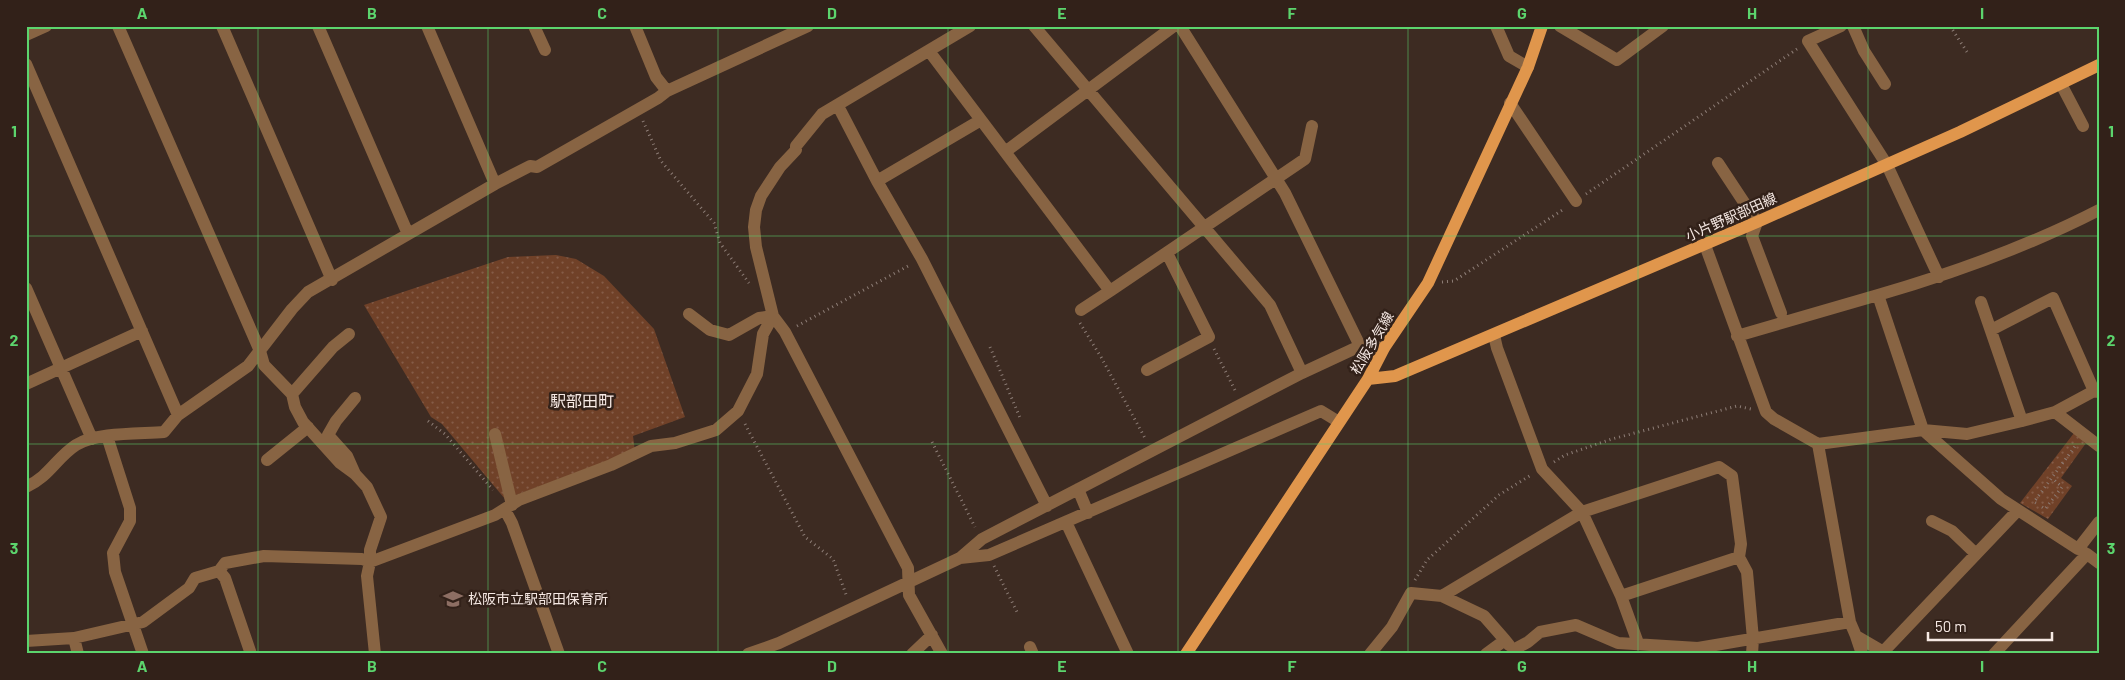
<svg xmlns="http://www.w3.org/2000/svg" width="2125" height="680" viewBox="0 0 2125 680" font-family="Barlow,'Noto Sans JP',sans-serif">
<defs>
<pattern id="park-dots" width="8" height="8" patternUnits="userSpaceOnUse" patternTransform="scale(1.25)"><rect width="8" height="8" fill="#704128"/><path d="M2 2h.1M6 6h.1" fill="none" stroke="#855c47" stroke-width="1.8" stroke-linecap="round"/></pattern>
</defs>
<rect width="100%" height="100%" fill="#3d2b22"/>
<path fill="url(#park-dots)" d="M556,255L576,259L604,276L654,329L685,417L633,436L635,451L505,499L442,424L431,417L364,305L508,257Z
M2074,433L2086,443L2061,478L2072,486L2048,519L2020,503Z"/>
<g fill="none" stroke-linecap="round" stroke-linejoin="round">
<path stroke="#8e7e77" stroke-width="3" stroke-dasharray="1 4" stroke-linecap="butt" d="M1950,26L1969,55
M643,121L661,161L714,223L720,243L749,283
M1586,194L1797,49
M1442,282L1454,281L1564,209
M1080,323L1101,357L1146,440
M797,326L910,265
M990,347L1021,420
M1214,349L1236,392
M428,421L445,434L493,490
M745,424L805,537L833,559L847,597
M932,442L975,527
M1554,462L1565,455L1612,439L1737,406L1751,409
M2036,503L2034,502L2076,445
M2042,507L2045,509L2062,487L2052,478
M994,566L1017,612
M1415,580L1427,560L1499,495L1531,475"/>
<path stroke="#886443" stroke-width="12" d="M222,26L332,280
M318,26L408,234
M427,26L495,184
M534,26L545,50
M635,26L656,77L667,91
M1034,26L1270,305L1302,373
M1180,26L1285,193L1360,346
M1496,26L1509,56L1528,67
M1560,26L1617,60L1663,26
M1841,26L1808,41L1887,165L1939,277
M1853,26L1864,51L1885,84
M26,35L46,26
M929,51L1110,291L1081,310
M26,64L178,415
M2061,84L2083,126
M1510,103L1576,201
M838,106L877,181L981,120
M1005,152L1174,26
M1718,163L1757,222L1752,236L1781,313
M877,181L922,259L1047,506
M1705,245L1766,412L1774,419L1818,444L1923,430L1878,295C1954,273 2029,246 2099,210
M26,288L92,439
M1110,291L1305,159L1312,126
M1981,302L2022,421
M689,314L710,330L729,335L759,318L773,316
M1991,330L2053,298L2094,391
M1494,335L1497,348L1542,469L1582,512L1621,596L1642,654
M1737,336L1878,295
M1147,370L1209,337L1167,253
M26,384L142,331
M292,394L333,347L349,334
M355,398L336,421L328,435L347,456L355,474
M2055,412L2099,446
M1923,430L2001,499L2078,549
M1923,430L1967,434L2022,421L2055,412L2094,391L2099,392
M495,434L512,505
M107,436L130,508V521L113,553L115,572L143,654
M1818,444L1850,622L1856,636L1887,654
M267,460L308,427
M26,487C50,476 56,458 76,445C97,432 139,434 164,432L178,415L248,366L292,309L308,292L495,184L530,166L537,167L658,98L667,91L808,26
M1078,489L1088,513
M505,510L512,523L559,654
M1932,521L1952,531L1976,554
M1066,522L1128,654
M2084,552L2078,549L2099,522
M960,558L989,555L1321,411L1339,422
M219,571L225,578L251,654
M1621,596L1739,557
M1856,636L1862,654
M74,638L78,654
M1505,640L1484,616L1442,596L1582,512L1719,467L1732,476L1741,544L1739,557L1747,572L1753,639L1752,654
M26,641L74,638L143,622L189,588L195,578L219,571L225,563L264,556L362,559L370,562V550L381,517L367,487L355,474L340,463L303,422L295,407L292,394L264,365L260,351L118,26
M1030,647L1033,654
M1513,650L1528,642L1540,632L1576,625L1618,643L1698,648L1850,622
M1883,652L2018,510
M375,654L367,576L370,562L495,515L519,500L611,465L651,446L675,443L716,430L738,411L757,374L763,334L773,316
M748,654L779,643L960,558L982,539L1302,373L1360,346L1384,348
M912,654L932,635
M942,654L909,595L908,568L785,332L773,316L756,247L754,227L756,210L761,196L780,167L796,150V146L822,114L970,26
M1370,654L1392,627L1411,593L1442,596
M1486,654L1505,640L1509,645
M1994,654L2087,554L2099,563"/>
<path stroke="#e0964c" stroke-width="12" d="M1368,379L1395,376L1757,222L1960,132L2099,65
M1186,654L1368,379L1384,348L1428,283L1528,67L1542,26"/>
</g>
<path fill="none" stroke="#5cd56d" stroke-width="1" stroke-opacity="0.55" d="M258,26V654M488,26V654M718,26V654M948,26V654M1178,26V654M1408,26V654M1638,26V654M1868,26V654M26,236H2099M26,444H2099"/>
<defs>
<symbol id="school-bare" viewBox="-9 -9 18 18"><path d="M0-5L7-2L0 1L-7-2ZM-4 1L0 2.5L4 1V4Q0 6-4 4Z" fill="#8d6e63" stroke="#322119" stroke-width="2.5" paint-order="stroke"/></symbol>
</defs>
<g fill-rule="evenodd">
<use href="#school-bare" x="439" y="585" width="28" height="28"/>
</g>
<g text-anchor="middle" stroke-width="5" stroke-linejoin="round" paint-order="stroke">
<g font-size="14" fill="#f6e9e4" stroke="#322119">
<text transform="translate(1731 217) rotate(-24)" y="5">小片野駅部田線</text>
<text transform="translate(1372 343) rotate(-59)" y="5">松阪多気線</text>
</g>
<g font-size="14" fill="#f6e9e4" stroke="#322119" text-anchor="start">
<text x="468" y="604">松阪市立駅部田保育所</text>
</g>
<g font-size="16" fill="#f6e9e4" stroke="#322119">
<text x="582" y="407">駅部田町</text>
</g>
</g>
<rect width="2125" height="680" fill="none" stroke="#322119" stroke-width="55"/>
<path d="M1928 632v8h124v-8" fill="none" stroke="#f6e9e4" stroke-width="2.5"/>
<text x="1935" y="632" font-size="15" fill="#f6e9e4" stroke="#322119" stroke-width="4" paint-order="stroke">50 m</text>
<rect x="28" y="28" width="2070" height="624" fill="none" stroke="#5cd56d" stroke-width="2"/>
<g font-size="16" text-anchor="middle" font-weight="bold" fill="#5cd56d">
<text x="142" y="19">A</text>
<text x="372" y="19">B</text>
<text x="602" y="19">C</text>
<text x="832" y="19">D</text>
<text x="1062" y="19">E</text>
<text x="1292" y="19">F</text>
<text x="1522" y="19">G</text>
<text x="1752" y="19">H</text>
<text x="1982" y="19">I</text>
<text x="14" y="137">1</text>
<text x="2111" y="137">1</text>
<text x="14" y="346">2</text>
<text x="2111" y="346">2</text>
<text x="14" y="554">3</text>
<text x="2111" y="554">3</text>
<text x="142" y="672">A</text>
<text x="372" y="672">B</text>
<text x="602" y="672">C</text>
<text x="832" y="672">D</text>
<text x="1062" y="672">E</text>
<text x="1292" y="672">F</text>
<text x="1522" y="672">G</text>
<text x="1752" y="672">H</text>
<text x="1982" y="672">I</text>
</g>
</svg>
